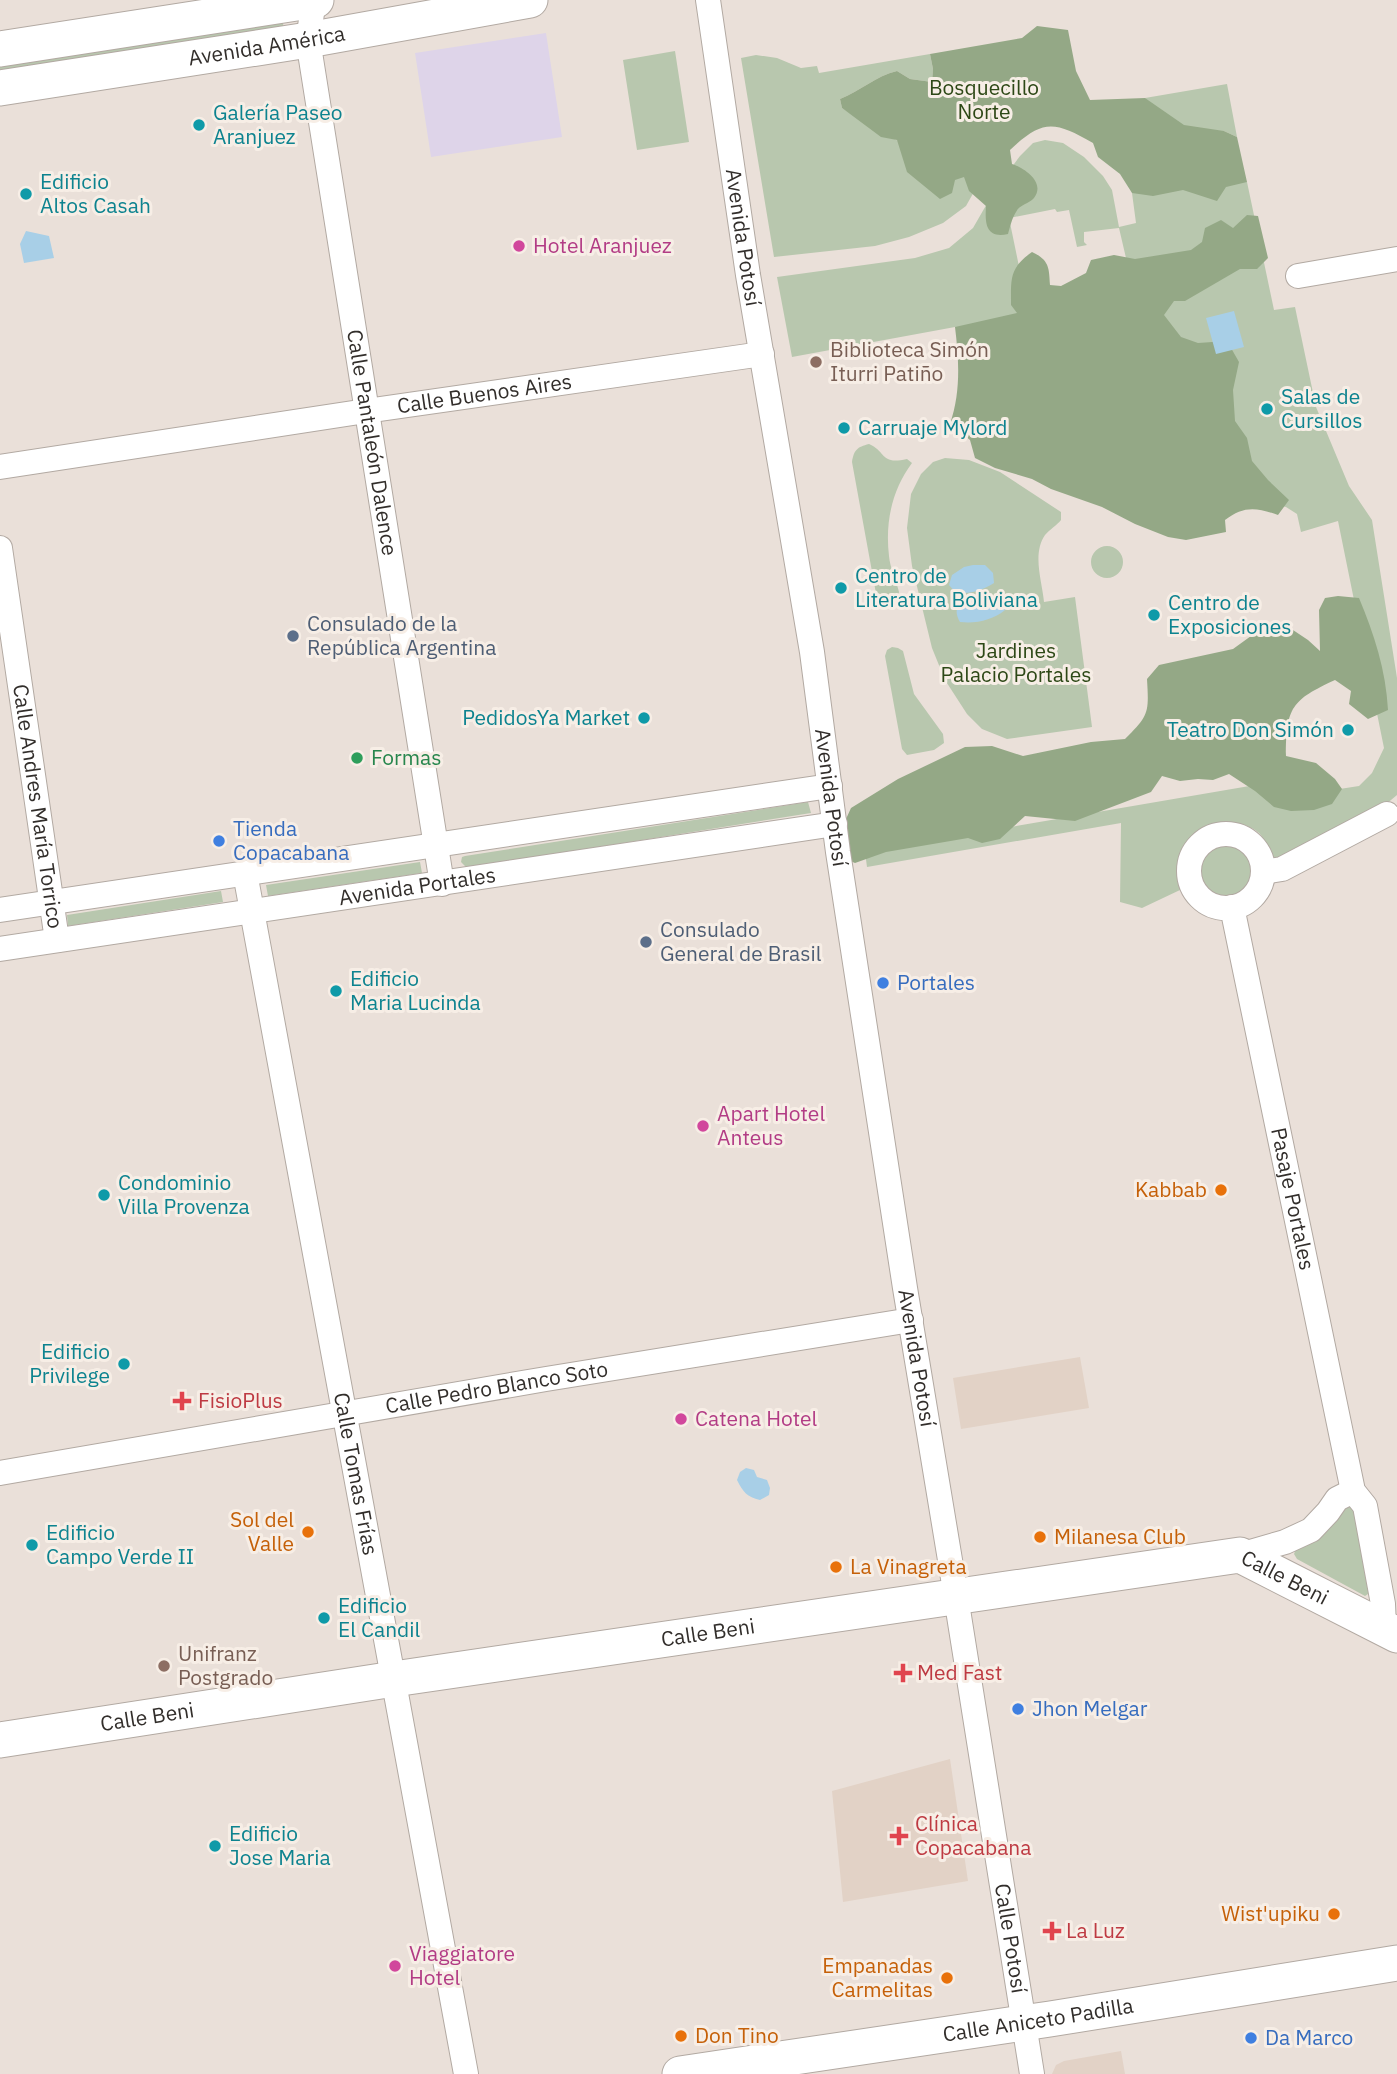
<svg xmlns="http://www.w3.org/2000/svg" width="1397" height="2074" viewBox="0 0 1397 2074" font-family="'IBM Plex Sans',sans-serif">
<rect width="100%" height="100%" fill="#eae0d9"/>
<path fill="#e2d2c6" d="M1080,1357L1089,1408L961,1429L953,1378Z
M950,1759L968,1881L843,1902L832,1791Z
M1121,2051L1125,2074H1052L1056,2065L1064,2061Z"/>
<path fill="#ded4e9" d="M546,33L562,137L431,157L415,53Z"/>
<path fill="#b8c7ae" fill-rule="evenodd" d="M282,18L284,29L0,73V62Z
M675,51L689,142L637,150L623,60Z
M930,54L933,69L932,82L910,79L897,71C876,76 860,91 840,99L842,108C885,137 933,158 980,181L966,206L943,223L909,237L875,246L774,257L741,58L756,55L777,58L801,68L817,66L819,73Z
M1227,84L1237,137L1224,131L1156,130L1145,98Z
M1045,140L1063,143L1084,157L1103,176L1112,190L1119,227L1136,223L1132,193L1190,175L1219,176L1247,182L1274,310L1295,307L1316,407L1349,486L1372,520L1397,678V795L1385,805L1277,859L1272,857C1267,849 1266,840 1259,833C1236,812 1188,828 1179,857C1175,868 1178,879 1180,890L1142,908L1120,902L1121,823L867,867L865,852L1267,783L1269,800L1359,786L1372,773L1384,748L1338,521L1301,532L1297,514L1286,507L1251,499L955,327L792,357L777,277L915,258L949,248L973,228L996,188L1020,156L1033,143ZM1055,209L1057,212L1069,210L1077,247L1087,245L1084,242V232L1119,228L1133,288L1028,310L1009,218Z
M869,444C887,452 880,465 907,459L912,463C892,490 885,522 889,556C890,568 896,580 899,592C897,605 887,605 877,599L852,462C854,450 857,447 869,444Z
M945,458L969,460L1000,472L1061,512V520C1057,525 1049,530 1045,535C1032,554 1042,581 1044,602L1075,597L1092,727L1007,739L982,729L967,714L945,680L932,648L912,566L907,528L911,494L921,474L933,462Z
M1091 562a16 16 0 1 1 32 0a16 16 0 1 1-32 0Z
M892,647L898,648L903,651L914,694L943,734L944,743L934,750L907,755L902,749L885,656L887,650Z
M808,802L811,813L467,868L461,862L462,857L465,856Z
M1195 871a30 30 0 1 1 60 0a30 30 0 1 1-60 0Z
M420,862L422,873L268,896L266,885Z
M221,891L223,902L68,926L67,915Z
M1344,1504L1353,1506L1371,1592L1365,1596L1297,1559L1294,1554L1296,1549Z"/>
<path fill="#94a886" d="M1037,26L1068,30L1076,71L1090,100L1145,98L1184,125L1224,131L1237,137L1247,182L1226,187L1217,201L1183,190L1153,196L1132,193L1120,174L1098,157L1093,143C1054,121 1043,119 1010,150L1012,164C1024,168 1046,182 1034,198C1029,204 1020,204 1016,212C1012,218 1010,227 1008,234C985,239 985,222 986,206L969,191L964,177L955,180L952,193L940,199L907,172L897,140L881,137L842,108L840,99C860,91 876,76 897,71L910,79L932,82L933,69L930,54L1022,38Z
M1247,215L1258,216L1268,258L1257,269H1240L1185,301H1174L1164,315L1181,337L1198,343L1227,341L1239,362L1233,390L1235,421L1247,438L1252,461L1268,480L1289,500L1278,515C1256,507 1243,506 1225,520L1226,532L1186,540L1168,537L1135,524L1102,507L1051,489L1032,479L995,468L975,458L970,440L950,424C961,392 959,360 955,327L1017,313L1011,305C1011,279 1009,268 1032,252C1049,260 1049,267 1050,285L1061,286L1086,273L1091,260L1114,255L1135,259L1191,250L1202,242L1205,228L1221,220L1233,228Z
M1338,596L1359,598C1374,634 1386,670 1388,710L1368,719L1349,704L1351,691L1335,680C1292,700 1286,707 1286,756L1316,763L1335,779L1342,789L1332,804L1314,810L1291,811L1274,807L1255,791L1229,774L1213,780L1198,779L1180,781L1162,776L1151,792L1075,821L1025,816L1000,839L982,843L968,838L886,852L855,863L848,860L841,830L851,808L898,779L965,747L992,746L1023,756L1091,742L1125,739C1149,715 1149,713 1147,679L1159,665L1233,649L1251,636L1287,626L1308,640L1320,651L1319,610L1325,598Z"/>
<path fill="#a8cfe7" d="M26,231L49,236L54,258L24,263L20,244Z
M1234,311L1244,347L1216,354L1206,318Z
M973,565H985L993,573L994,583C981,591 971,594 956,593L949,585L952,575L964,567Z
M973,597L997,599L1004,604L1005,610C993,620 976,624 960,622C952,608 959,602 973,597Z
M746,1468L754,1470L757,1477L767,1480L770,1488L769,1495L760,1500C747,1497 743,1492 737,1480L740,1472Z"/>
<g fill="none" stroke-linecap="round" stroke-linejoin="round">
<defs>
<g id="street">
<path id="s1" d="M314,0L308,40L442,884"/>
<path id="s2" d="M708,0L748,275L812,652L838,852L905,1288L952,1572L1032,2074"/>
<path d="M1298,276L1397,259"/>
<path id="s3" d="M0,467L366,411L762,354"/>
<path id="s4" d="M0,548L57,940"/>
<circle cx="1226" cy="871" r="37"/>
<path d="M1263,872L1282,869L1387,814"/>
<path id="s5" d="M245,873L466,2074"/>
<path id="s6" d="M1232,907L1353,1491L1365,1506L1383,1604L1384,1627"/>
<path d="M0,910L830,786"/>
<path id="s7" d="M0,949L835,824"/>
<path id="s8" d="M0,1473L546,1379L911,1320"/>
<path d="M1240,1555L1285,1542L1311,1530L1328,1512L1337,1499L1353,1491"/>
</g>
<g id="secondary">
<path d="M0,49L316,0"/>
<path id="s9" d="M0,88L308,40L530,0"/>
<path id="s10" d="M0,1740L394,1679L1240,1555L1397,1635"/>
<path id="s11" d="M680,2074L1050,2019L1397,1963"/>
</g>
</defs>
<use href="#street" stroke="#b2a9a2" stroke-width="26"/>
<use href="#secondary" stroke="#b2a9a2" stroke-width="37"/>
<use href="#street" stroke="#fff" stroke-width="24"/>
<use href="#secondary" stroke="#fff" stroke-width="35"/>
</g>
<g fill="#0f9aa8" stroke="#f7eee6" stroke-width="2.5">
<circle cx="199" cy="125" r="7"/>
<circle cx="26" cy="194" r="7"/>
<circle cx="1267" cy="409" r="7"/>
<circle cx="844" cy="428" r="7"/>
<circle cx="841" cy="588" r="7"/>
<circle cx="1154" cy="615" r="7"/>
<circle cx="644" cy="718" r="7"/>
<circle cx="1348" cy="730" r="7"/>
<circle cx="336" cy="991" r="7"/>
<circle cx="104" cy="1195" r="7"/>
<circle cx="124" cy="1364" r="7"/>
<circle cx="32" cy="1545" r="7"/>
<circle cx="324" cy="1618" r="7"/>
<circle cx="215" cy="1846" r="7"/>
</g>
<g fill="#d1479c" stroke="#f7eee6" stroke-width="2.5">
<circle cx="519" cy="246" r="7"/>
<circle cx="703" cy="1126" r="7"/>
<circle cx="681" cy="1419" r="7"/>
<circle cx="395" cy="1966" r="7"/>
</g>
<g fill="#8d6e63" stroke="#f7eee6" stroke-width="2.5">
<circle cx="816" cy="362" r="7"/>
<circle cx="164" cy="1666" r="7"/>
</g>
<g fill="#5c6f8a" stroke="#f7eee6" stroke-width="2.5">
<circle cx="293" cy="636" r="7"/>
<circle cx="646" cy="942" r="7"/>
</g>
<circle fill="#2e9e5b" stroke="#f7eee6" stroke-width="2.5" cx="357" cy="758" r="7"/>
<g fill="#3f7fe0" stroke="#f7eee6" stroke-width="2.5">
<circle cx="219" cy="841" r="7"/>
<circle cx="883" cy="983" r="7"/>
<circle cx="1018" cy="1709" r="7"/>
<circle cx="1251" cy="2038" r="7"/>
</g>
<g fill="#e8710a" stroke="#f7eee6" stroke-width="2.5">
<circle cx="1221" cy="1190" r="7"/>
<circle cx="308" cy="1532" r="7"/>
<circle cx="1040" cy="1537" r="7"/>
<circle cx="836" cy="1567" r="7"/>
<circle cx="1334" cy="1914" r="7"/>
<circle cx="947" cy="1978" r="7"/>
<circle cx="681" cy="2036" r="7"/>
</g>
<g fill="#e0444e" stroke="#f7eee6" stroke-width="2.5">
<path d="M178.5 1390.5h7v7h7v7h-7v7h-7v-7h-7v-7h7z"/>
<path d="M899.5 1662.5h7v7h7v7h-7v7h-7v-7h-7v-7h7z"/>
<path d="M895.5 1825.5h7v7h7v7h-7v7h-7v-7h-7v-7h7z"/>
<path d="M1048.5 1920.5h7v7h7v7h-7v7h-7v-7h-7v-7h7z"/>
</g>
<g text-anchor="middle" stroke-width="6" stroke-linejoin="round" paint-order="stroke">
<g font-size="21" fill="#322e2b" stroke="#f7eee6">
<text dy="7" stroke="none"><textPath href="#s9" startOffset="270">Avenida América</textPath></text>
<text dy="7" stroke="none"><textPath href="#s2" startOffset="240">Avenida Potosí</textPath></text>
<text dy="7" stroke="none"><textPath href="#s3" startOffset="490">Calle Buenos Aires</textPath></text>
<text dy="7" stroke="none"><textPath href="#s1" startOffset="448">Calle Pantaleón Dalence</textPath></text>
<text dy="7" stroke="none"><textPath href="#s2" startOffset="807">Avenida Potosí</textPath></text>
<text dy="7" stroke="none"><textPath href="#s4" startOffset="261">Calle Andres María Torrico</textPath></text>
<text dy="7" stroke="none"><textPath href="#s7" startOffset="422">Avenida Portales</textPath></text>
<text dy="7" stroke="none"><textPath href="#s6" startOffset="298">Pasaje Portales</textPath></text>
<text dy="7" stroke="none"><textPath href="#s2" startOffset="1374">Avenida Potosí</textPath></text>
<text dy="7" stroke="none"><textPath href="#s8" startOffset="504">Calle Pedro Blanco Soto</textPath></text>
<text dy="7" stroke="none"><textPath href="#s5" startOffset="611">Calle Tomas Frías</textPath></text>
<text dy="7" stroke="none"><textPath href="#s10" startOffset="1304">Calle Beni</textPath></text>
<text dy="7" stroke="none"><textPath href="#s10" startOffset="716">Calle Beni</textPath></text>
<text dy="7" stroke="none"><textPath href="#s10" startOffset="149">Calle Beni</textPath></text>
<text dy="7" stroke="none"><textPath href="#s2" startOffset="1962">Calle Potosí</textPath></text>
<text dy="7" stroke="none"><textPath href="#s11" startOffset="362">Calle Aniceto Padilla</textPath></text>
</g>
<g font-size="21" fill="#2d4816" stroke="#f7eee6">
<text x="984" y="95">Bosquecillo<tspan x="984" dy="24">Norte</tspan></text>
<text x="1016" y="658">Jardines<tspan x="1016" dy="24">Palacio Portales</tspan></text>
</g>
<g font-size="21" fill="#0d838f" stroke="#f7eee6" text-anchor="start">
<text x="213" y="120">Galería Paseo<tspan x="213" dy="24">Aranjuez</tspan></text>
<text x="40" y="189">Edificio<tspan x="40" dy="24">Altos Casah</tspan></text>
<text x="1281" y="404">Salas de<tspan x="1281" dy="24">Cursillos</tspan></text>
<text x="858" y="435">Carruaje Mylord</text>
<text x="855" y="583">Centro de<tspan x="855" dy="24">Literatura Boliviana</tspan></text>
<text x="1168" y="610">Centro de<tspan x="1168" dy="24">Exposiciones</tspan></text>
<text x="630" y="725" text-anchor="end">PedidosYa Market</text>
<text x="1334" y="737" text-anchor="end">Teatro Don Simón</text>
<text x="350" y="986">Edificio<tspan x="350" dy="24">Maria Lucinda</tspan></text>
<text x="118" y="1190">Condominio<tspan x="118" dy="24">Villa Provenza</tspan></text>
<text x="110" y="1359" text-anchor="end">Edificio<tspan x="110" dy="24">Privilege</tspan></text>
<text x="46" y="1540">Edificio<tspan x="46" dy="24">Campo Verde II</tspan></text>
<text x="338" y="1613">Edificio<tspan x="338" dy="24">El Candil</tspan></text>
<text x="229" y="1841">Edificio<tspan x="229" dy="24">Jose Maria</tspan></text>
</g>
<g font-size="21" fill="#b23c85" stroke="#f7eee6" text-anchor="start">
<text x="533" y="253">Hotel Aranjuez</text>
<text x="717" y="1121">Apart Hotel<tspan x="717" dy="24">Anteus</tspan></text>
<text x="695" y="1426">Catena Hotel</text>
<text x="409" y="1961">Viaggiatore<tspan x="409" dy="24">Hotel</tspan></text>
</g>
<g font-size="21" fill="#785e54" stroke="#f7eee6" text-anchor="start">
<text x="830" y="357">Biblioteca Simón<tspan x="830" dy="24">Iturri Patiño</tspan></text>
<text x="178" y="1661">Unifranz<tspan x="178" dy="24">Postgrado</tspan></text>
</g>
<g font-size="21" fill="#4e5e75" stroke="#f7eee6" text-anchor="start">
<text x="307" y="631">Consulado de la<tspan x="307" dy="24">República Argentina</tspan></text>
<text x="660" y="937">Consulado<tspan x="660" dy="24">General de Brasil</tspan></text>
</g>
<g font-size="21" fill="#27864d" stroke="#f7eee6" text-anchor="start">
<text x="371" y="765">Formas</text>
</g>
<g font-size="21" fill="#366cbe" stroke="#f7eee6" text-anchor="start">
<text x="233" y="836">Tienda<tspan x="233" dy="24">Copacabana</tspan></text>
<text x="897" y="990">Portales</text>
<text x="1032" y="1716">Jhon Melgar</text>
<text x="1265" y="2045">Da Marco</text>
</g>
<g font-size="21" fill="#c56008" stroke="#f7eee6" text-anchor="end">
<text x="1207" y="1197">Kabbab</text>
<text x="294" y="1527">Sol del<tspan x="294" dy="24">Valle</tspan></text>
<text x="1054" y="1544" text-anchor="start">Milanesa Club</text>
<text x="850" y="1574" text-anchor="start">La Vinagreta</text>
<text x="1320" y="1921">Wist'upiku</text>
<text x="933" y="1973">Empanadas<tspan x="933" dy="24">Carmelitas</tspan></text>
<text x="695" y="2043" text-anchor="start">Don Tino</text>
</g>
<g font-size="21" fill="#be3a42" stroke="#f7eee6" text-anchor="start">
<text x="198" y="1408">FisioPlus</text>
<text x="917" y="1680">Med Fast</text>
<text x="915" y="1831">Clínica<tspan x="915" dy="24">Copacabana</tspan></text>
<text x="1066" y="1938">La Luz</text>
</g>
</g>
</svg>
